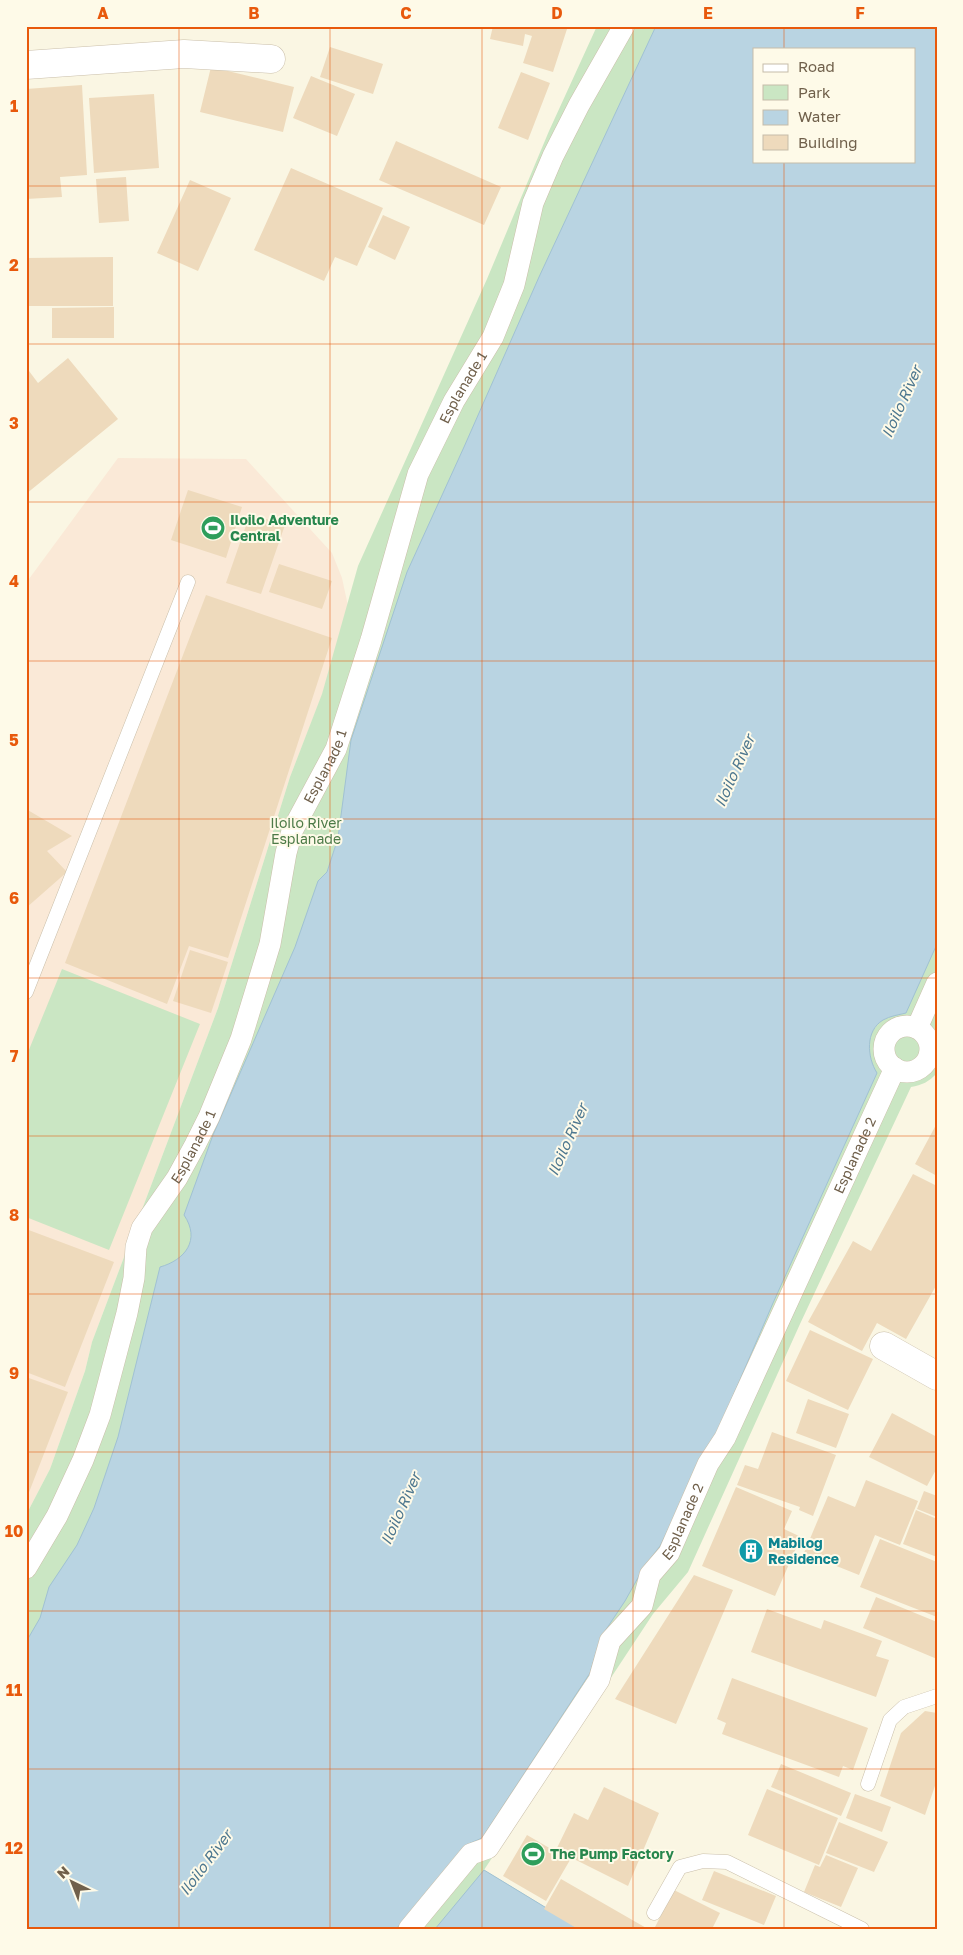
<svg xmlns="http://www.w3.org/2000/svg" width="963" height="1955" viewBox="0 0 963 1955" font-family="'Golos Text',sans-serif">
<rect width="100%" height="100%" fill="#faf6e3"/>
<path fill="#fae9d7" d="M118,458L246,459L332,553L342,578L348,606L322,695L290,777L218,1008L92,1342L85,1371L50,1469L26,1515V583Z"/>
<path fill="#cae6c3" d="M597,26H731L338,838L327,872L319,880L221,1278L26,1651V1515L50,1469L85,1371L92,1342L218,1008L290,777L322,694L358,566L487,279L549,131Z
M937,853V1025L935,1028L937,1073C929,1082 922,1085 911,1087L800,1324L688,1572L653,1614L484,1870L581,1929H396L421,1898L834,1073L882,1020L894,1015L906,1013Z
M62,969L200,1024L109,1250L26,1217V1057Z"/>
<path fill="#b9d4e2" stroke="#a0c1d3" fill-rule="evenodd" d="M656,26H937V944L906,1013C898,1015 890,1016 883,1020C865,1031 867,1057 877,1073L773,1303L717,1433L660,1546L644,1567L625,1601L601,1637L590,1673L482,1838L466,1845L396,1929H26V1642L40,1618L49,1587L77,1545L94,1508L118,1437L160,1267C185,1260 201,1240 184,1215L213,1135L295,947L318,881L327,872L338,838L351,740L407,572L464,447L539,277ZM754,49H914V161H754Z
M484,1870L581,1929H435Z"/>
<path fill="#eedabc" d="M493,26H568L553,72L523,63L532,36L525,34L523,46L490,39Z
M330,47L383,64L373,94L320,77Z
M211,67L294,87L283,132L200,112Z
M521,72L550,83L528,140L498,128Z
M311,76L355,94L337,136L293,118Z
M82,85L87,175L60,177L62,197L26,199V89Z
M154,94L159,168L94,173L89,98Z
M396,141L501,187L484,225L379,180Z
M291,168L383,208L357,266L335,257L324,281L254,250Z
M126,177L129,221L99,223L96,179Z
M190,180L231,198L198,271L157,253Z
M383,215L410,227L395,260L368,247Z
M113,257V306H26V258Z
M114,307V338H52V308Z
M68,358L118,419L26,494V367L38,383Z
M188,490L242,507L226,558L171,540Z
M250,514L285,525L261,594L226,583Z
M279,564L332,581L322,609L269,592Z
M206,595L332,638L228,958L189,946L167,1004L65,963Z
M26,809L72,836L47,851L67,872L26,908Z
M190,950L228,962L211,1013L173,1001Z
M937,1123V1176L915,1164Z
M913,1174L937,1186V1284L906,1339L877,1323L862,1351L808,1322L853,1241L871,1251Z
M26,1229L114,1262L65,1387L26,1372Z
M810,1330L873,1359L848,1410L786,1381Z
M26,1377L68,1392L26,1500Z
M808,1399L849,1414L836,1448L796,1433Z
M892,1413L937,1437V1468L927,1486L869,1457Z
M772,1432L836,1455L813,1516L799,1510L800,1507L737,1485L745,1465L758,1469Z
M866,1480L918,1501L900,1545L875,1535L859,1575L804,1553L828,1496L855,1507Z
M736,1487L792,1511L784,1529L801,1537L775,1596L702,1566Z
M924,1491L937,1496V1517L917,1509Z
M916,1510L937,1519V1557L903,1544Z
M880,1539L937,1562V1617L860,1587Z
M694,1575L733,1590L676,1724L615,1699Z
M876,1597L937,1622V1659L863,1628Z
M767,1609L821,1629L824,1620L882,1641L876,1656L889,1660L876,1697L751,1652Z
M732,1678L868,1728L853,1770L843,1766L839,1777L722,1734L726,1723L717,1719Z
M925,1711L937,1713V1780L925,1815L880,1796L901,1733Z
M781,1764L851,1793L841,1816L771,1787Z
M604,1787L659,1813L628,1886L556,1850L574,1813L588,1820Z
M767,1789L838,1818L819,1865L748,1835Z
M855,1794L891,1807L882,1832L846,1818Z
M839,1822L888,1842L874,1872L826,1853Z
M527,1835L570,1860L546,1901L503,1876Z
M826,1855L858,1868L841,1907L804,1892L815,1865L820,1867Z
M714,1871L776,1896L764,1925L702,1900Z
M561,1879L648,1929H578L544,1909Z
M674,1890L720,1913L712,1929H654Z"/>
<g fill="none" stroke-linecap="round" stroke-linejoin="round">
<defs>
<path id="service" d="M26,992L188,582
M868,1784L890,1720L904,1707L937,1696
M654,1913L680,1867L703,1861L727,1862L862,1929"/>
<g id="pedestrian">
<circle cx="907" cy="1049" r="23"/>
<path d="M917,1028L937,983"/>
<path id="s1" d="M26,1568L57,1516L83,1460L100,1415L127,1313L134,1278L136,1247L142,1228L177,1178L195,1145L209,1117L241,1039L270,944L286,853L292,831L336,749L371,640L418,474L454,401L493,337L514,285L533,203L553,156L579,105L624,26"/>
<path id="s2" d="M409,1929L471,1854L488,1848L599,1680L610,1641L642,1606L650,1575L669,1553L708,1464L725,1438L895,1068"/>
</g>
<path id="minor" d="M26,65L184,54L271,59
M884,1346L937,1376"/>
</defs>
<use href="#service" stroke="#cabfaa" stroke-width="15"/>
<use href="#pedestrian" stroke="#cabfaa" stroke-width="22"/>
<use href="#minor" stroke="#cabfaa" stroke-width="29"/>
<use href="#service" stroke="#fff" stroke-width="14"/>
<use href="#pedestrian" stroke="#fff" stroke-width="21"/>
<use href="#minor" stroke="#fff" stroke-width="28"/>
</g>
<path fill="none" stroke="#e8590c" stroke-width="1" stroke-opacity="0.55" d="M179,26V1929M330,26V1929M482,26V1929M633,26V1929M784,26V49M784,161V1929M26,186H937M26,344H937M26,502H937M26,661H937M26,819H937M26,978H937M26,1136H937M26,1294H937M26,1452H937M26,1611H937M26,1769H937"/>
<defs>
<symbol id="stadium-disc" viewBox="-11 -11 22 22"><circle r="9.5" fill="#2e9e5b" stroke="#fefae8"/><path d="M0-5a6.5 5 0 1 0 0 10a6.5 5 0 1 0 0-10ZM-3.5-1.8h7v3.6h-7Z" fill="#fff"/></symbol>
<symbol id="building-disc" viewBox="-11 -11 22 22"><circle r="9.5" fill="#0f9aa8" stroke="#fefae8"/><path d="M-4-6H4V6H1V3H-1V6H-4ZM-2.5-4.3h1.7v1.8h-1.7ZM.8-4.3h1.7v1.8H.8ZM-2.5-1h1.7V.8h-1.7ZM.8-1h1.7V.8H.8Z" fill="#fff"/></symbol>
</defs>
<g fill-rule="evenodd">
<use href="#stadium-disc" x="199" y="514" width="28" height="28"/>
<use href="#building-disc" x="737" y="1537" width="28" height="28"/>
<use href="#stadium-disc" x="519" y="1840" width="28" height="28"/>
</g>
<g text-anchor="middle" stroke-width="4" stroke-linejoin="round" paint-order="stroke">
<g font-size="14" fill="#70604b" stroke="#fefae8">
<text dy="5" stroke="none"><textPath href="#s1" startOffset="1269">Esplanade 1</textPath></text>
<text dy="5" stroke="none"><textPath href="#s1" startOffset="864">Esplanade 1</textPath></text>
<text dy="5" stroke="none"><textPath href="#s1" startOffset="459">Esplanade 1</textPath></text>
<text dy="5" stroke="none"><textPath href="#s2" startOffset="905">Esplanade 2</textPath></text>
<text dy="5" stroke="none"><textPath href="#s2" startOffset="500">Esplanade 2</textPath></text>
</g>
<g font-size="14" font-weight="bold" fill="#27864d" stroke="#fefae8" text-anchor="start">
<text x="230" y="525">Iloilo Adventure<tspan x="230" dy="16">Central</tspan></text>
<text x="550" y="1859">The Pump Factory</text>
</g>
<g font-size="14" fill="#4c7a47" stroke="#fefae8">
<text x="306" y="828">Iloilo River<tspan x="306" dy="16">Esplanade</tspan></text>
</g>
<g font-size="14" font-weight="bold" fill="#0d838f" stroke="#fefae8" text-anchor="start">
<text x="768" y="1548">Mabilog<tspan x="768" dy="16">Residence</tspan></text>
</g>
<g font-size="15" font-style="italic" fill="#4d778f" stroke="#fefae8">
<text transform="translate(902 402) rotate(-66)" y="5">Iloilo River</text>
<text transform="translate(735 771) rotate(-66)" y="5">Iloilo River</text>
<text transform="translate(568 1140) rotate(-66)" y="5">Iloilo River</text>
<text transform="translate(401 1509) rotate(-66)" y="5">Iloilo River</text>
<text transform="translate(206 1863) rotate(-53)" y="5">Iloilo River</text>
</g>
</g>
<rect width="963" height="1955" fill="none" stroke="#fefae8" stroke-width="55"/>
<rect x="753" y="48" width="162" height="115" fill="#fefae8" stroke="#c5bca9"/>
<rect x="763" y="64" width="25" height="8" fill="#ffffff" stroke="#c5bca9"/>
<text x="798" y="72" font-size="15" fill="#70604b">Road</text>
<rect x="763" y="85" width="25" height="15" fill="#cae6c3" stroke="#c5bca9"/>
<text x="798" y="98" font-size="15" fill="#70604b">Park</text>
<rect x="763" y="110" width="25" height="15" fill="#b9d4e2" stroke="#c5bca9"/>
<text x="798" y="122" font-size="15" fill="#70604b">Water</text>
<rect x="763" y="135" width="25" height="15" fill="#eedabc" stroke="#c5bca9"/>
<text x="798" y="148" font-size="15" fill="#70604b">Building</text>
<g transform="translate(72 1882) rotate(317)" stroke="#fefae8" stroke-width="4" paint-order="stroke">
<path d="M0-4L9 19L0 12L-9 19Z" fill="#70604b"/>
<text y="-8" font-size="14" font-weight="bold" text-anchor="middle" fill="#70604b">N</text>
</g>
<rect x="28" y="28" width="908" height="1900" fill="none" stroke="#e8590c" stroke-width="2"/>
<g font-size="16" text-anchor="middle" font-weight="bold" fill="#e8590c">
<text x="103" y="19">A</text>
<text x="254" y="19">B</text>
<text x="406" y="19">C</text>
<text x="557" y="19">D</text>
<text x="708" y="19">E</text>
<text x="860" y="19">F</text>
<text x="14" y="112">1</text>
<text x="14" y="271">2</text>
<text x="14" y="429">3</text>
<text x="14" y="587">4</text>
<text x="14" y="746">5</text>
<text x="14" y="904">6</text>
<text x="14" y="1062">7</text>
<text x="14" y="1221">8</text>
<text x="14" y="1379">9</text>
<text x="14" y="1537">10</text>
<text x="14" y="1696">11</text>
<text x="14" y="1854">12</text>
</g>
</svg>
